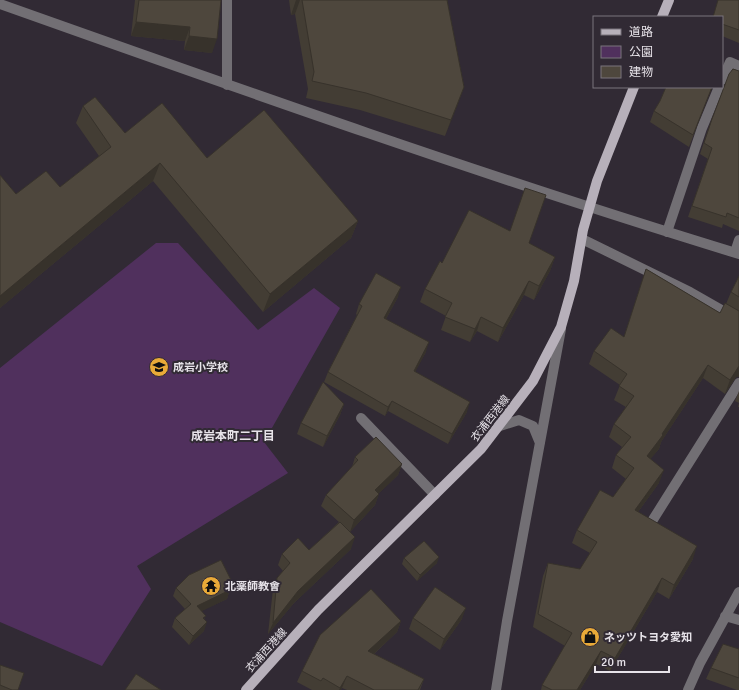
<svg xmlns="http://www.w3.org/2000/svg" width="739" height="690" viewBox="0 0 739 690" font-family="Signika,'Noto Sans JP',sans-serif">
<rect width="100%" height="100%" fill="#312a34"/>
<path fill="#50305d" d="M156,243H178L258,330L314,288L340,308L264,442L288,473L137,566L151,589L102,666L0,622V368Z"/>
<g fill="none" stroke-linecap="round" stroke-linejoin="round">
<path stroke="#726f74" stroke-width="10" d="M0,4C245,91 490,178 739,254
M722,80L730,62L739,66
M227,85V0
M667,232L702,128L719,87
M582,239L690,292L739,320
M735,252L739,240
M361,418L435,495
M500,426L519,420L533,426L540,443
M649,526L739,383
M725,616L739,620
M496,690L507,621L561,329
M688,690L700,663L739,592"/>
<path stroke="#b7b0ba" stroke-width="10" d="M662,17L669,0
M246,690L318,610L481,449L533,381L561,327L574,281L583,230L597,181L634,87"/>
</g>
<path fill="#433d34" d="M135,0H221L212,53L184,50L185,41L131,36Z
M289,0H447L464,87L445,136L360,110L306,98L308,89L295,14L291,15Z
M739,0V43L722,36V17Z
M739,71V231L723,224L722,228L688,217L708,159L700,154L708,130Z
M666,87H712L689,147L650,122L654,111L660,101Z
M83,106L125,133L207,158L358,221L351,238L263,312L153,181L0,308V175L16,194L60,187L99,156L76,123Z
M529,243L555,257L550,271L534,300L524,295L498,342L477,331L470,342L441,330L446,316L420,302L425,289L442,263Z
M646,269L720,313L726,304L731,292L739,276V377H736L725,394L703,378L661,442L659,449L650,459L659,483L638,512L693,559L669,599L657,592L610,671L596,664L580,690H541L542,685L565,646L533,627L543,576L548,563L580,569L590,553L572,543L577,530L613,497L626,479L612,468L616,455L622,447L609,437L614,424L626,407L614,400L620,385L589,364L594,351L624,337Z
M398,297L386,319L426,352L415,371L467,412L448,444L388,411L385,416L324,382L328,372L357,315L356,314L359,304Z
M739,391V407H738L739,403L735,401Z
M344,404L340,415L323,447L297,434L301,423Z
M355,457L402,464L398,475L379,493L375,505L350,532L351,549L294,603L268,634L273,589L277,578L283,571L278,565L282,554L309,550L339,522L321,506L326,495L352,467Z
M404,558L437,563L417,581L402,564Z
M232,582L227,599L201,611L205,620L204,631L189,645L172,627L175,618L185,609L173,596L176,588Z
M413,618L462,619L440,650L409,629Z
M401,621L397,632L374,654L424,679L420,690H347L342,688L341,690H312L297,682L302,671Z
M739,649V690H737L706,679L711,668Z
M0,665L18,690H0Z"/>
<path fill="#37322b" d="M296,0H300L295,14L291,15Z
M136,22L190,27L185,41L131,36Z
M189,36L217,39L212,53L184,50Z
M464,87L458,104L445,136L451,120Z
M160,163L153,181L0,308V296Z
M358,221L351,238L263,312L270,294Z
M555,257L550,271L534,300L539,286Z
M529,281L524,295L498,342L503,328Z
M401,287L398,297L381,328L384,318Z
M481,317L477,331L470,342L475,329Z
M429,342L426,352L411,380L414,371Z
M708,365L703,378L661,442L659,449L642,469L647,456L662,434Z
M739,366V377H736L725,394L730,380Z
M392,401L388,411L385,416L388,407Z
M470,402L467,412L448,444L452,434Z
M344,404L340,415L323,447L327,436Z
M402,464L398,475L371,501L375,490Z
M664,470L659,483L630,523L635,510Z
M379,494L375,505L350,532L354,520Z
M355,537L351,549L294,603L268,634L273,623L298,591Z
M697,546L693,559L669,599L674,585Z
M439,557L437,563L417,581L420,575Z
M662,578L657,592L610,671L615,658Z
M232,582L227,599L194,615L197,606L227,584Z
M466,608L462,619L440,650L444,639Z
M401,621L397,632L364,663L368,651Z
M207,622L204,631L189,645L193,636Z
M601,651L596,664L580,690H577Z
M347,676L342,688L341,690H339Z"/>
<path fill="#4e473d" stroke="#37322b" d="M139,0H221L217,39L189,36L190,27L136,22Z
M302,0H447L464,87L451,120L366,93L312,81L314,72Z
M718,0H739V30L722,24V17H713Z
M733,69L739,71V218L727,213L726,217L692,206L712,148L704,143L712,119L729,74Z
M666,87H712L693,135L654,111L660,101Z
M95,97L125,133L162,103L207,158L264,110L358,221L270,294L160,163L0,296V175L16,194L46,171L60,187L111,147L83,106Z
M525,188L546,195L529,243L555,257L539,286L529,281L503,328L481,317L475,329L445,317L452,303L425,289L440,261L442,263L469,210L510,231Z
M646,269L720,313L725,303L739,311V366L730,380L708,365L662,434L663,435L647,456L664,470L635,510L697,546L674,585L662,578L615,658L601,651L577,690H552L542,685L572,633L538,614L548,563L580,569L597,542L577,530L600,490L613,497L634,468L616,455L631,437L614,424L634,396L619,386L627,374L594,351L611,328L624,337Z
M376,273L401,287L384,318L429,342L414,371L470,402L452,434L392,401L388,407L328,372L362,306L359,304Z
M739,276V297L731,292Z
M323,382L344,404L327,436L301,423Z
M376,437L402,464L375,490L379,494L354,520L326,495L358,460L355,457Z
M340,522L355,537L298,591L273,623L277,578L290,563L282,554L298,538L309,550Z
M424,541L439,557L420,575L404,558Z
M221,560L232,582L227,584L230,590L197,606L206,616L203,618L207,622L193,636L175,618L191,604L176,588L189,575Z
M435,587L466,608L444,639L413,618Z
M371,589L401,621L368,651L424,679L418,690H374L347,676L340,688L323,678L321,681L302,671L320,635Z
M723,644L739,649V678L711,668Z
M0,665L24,673L18,690H12L0,685Z
M136,674L161,690H125Z"/>
<defs>
<symbol id="school-disc" viewBox="-11 -11 22 22"><circle r="9.5" fill="#e9aa38" stroke="#312a34"/><path d="M0-5L7-2L0 1L-7-2ZM-4 1L0 2.5L4 1V4Q0 6-4 4Z" fill="#111"/></symbol>
<symbol id="temple-disc" viewBox="-11 -11 22 22"><circle r="9.5" fill="#e9aa38" stroke="#312a34"/><path d="M0-6L5-2H3V0L6.5 2.5H4V6H1.5V3h-3V6H-4V2.5H-6.5L-3 0V-2H-5Z" fill="#111"/></symbol>
<symbol id="shop-disc" viewBox="-11 -11 22 22"><circle r="9.5" fill="#e9aa38" stroke="#312a34"/><path d="M-5-2.5h2.3a2.7 3.5 0 0 1 5.4 0H5L5.5 6h-11ZM-1.5-2.5h3a1.5 2.3 0 0 0-3 0Z" fill="#111"/></symbol>
</defs>
<g fill-rule="evenodd">
<use href="#school-disc" x="148" y="356" width="22" height="22"/>
<use href="#temple-disc" x="200" y="575" width="22" height="22"/>
<use href="#shop-disc" x="579" y="626" width="22" height="22"/>
</g>
<g text-anchor="middle" stroke-width="4" stroke-linejoin="round" paint-order="stroke">
<g font-size="11" font-weight="bold" fill="#e7e3e9" stroke="#312a34" text-anchor="start">
<text x="173" y="371">成岩小学校</text>
<text x="225" y="590">北薬師教會</text>
<text x="604" y="641">ネッツトヨタ愛知</text>
</g>
<g font-size="11" fill="#e7e3e9" stroke="#312a34">
<text transform="translate(490 418) rotate(-52)" y="4">衣浦西港線</text>
<text transform="translate(266 650) rotate(-48)" y="4">衣浦西港線</text>
</g>
<g font-size="12" font-weight="bold" fill="#e7e3e9" stroke="#312a34">
<text x="233" y="440">成岩本町二丁目</text>
</g>
</g>
<rect x="593" y="16" width="130" height="72" fill="#312a34" stroke="#7a747c"/>
<rect x="601" y="29" width="20" height="6" fill="#b7b0ba" stroke="#7a747c"/>
<text x="629" y="36" font-size="12" fill="#e7e3e9">道路</text>
<rect x="601" y="46" width="20" height="12" fill="#50305d" stroke="#7a747c"/>
<text x="629" y="56" font-size="12" fill="#e7e3e9">公園</text>
<rect x="601" y="66" width="20" height="12" fill="#4e473d" stroke="#7a747c"/>
<text x="629" y="76" font-size="12" fill="#e7e3e9">建物</text>
<path d="M595 666v6h74v-6" fill="none" stroke="#e7e3e9" stroke-width="2"/>
<text x="601" y="666" font-size="12" fill="#e7e3e9" stroke="#312a34" stroke-width="3" paint-order="stroke">20 m</text>
</svg>
